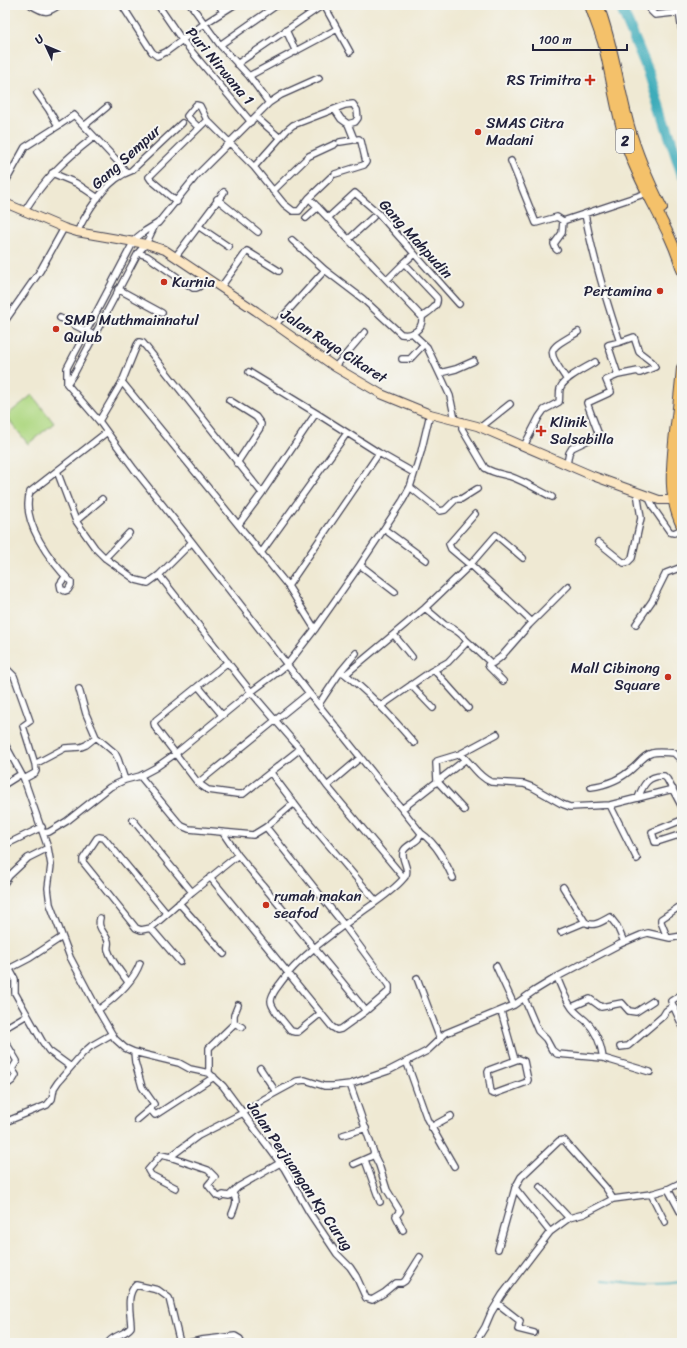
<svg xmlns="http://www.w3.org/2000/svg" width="687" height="1348" viewBox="0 0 687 1348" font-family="Sriracha,sans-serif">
<rect width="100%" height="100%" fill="#f6f6f2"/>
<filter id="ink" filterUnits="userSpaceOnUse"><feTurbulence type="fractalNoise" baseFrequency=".025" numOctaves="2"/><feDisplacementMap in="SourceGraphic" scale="8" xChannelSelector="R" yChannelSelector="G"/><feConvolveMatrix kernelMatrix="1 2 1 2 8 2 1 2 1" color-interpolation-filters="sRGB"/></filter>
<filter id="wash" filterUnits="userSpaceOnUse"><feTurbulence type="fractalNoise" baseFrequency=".012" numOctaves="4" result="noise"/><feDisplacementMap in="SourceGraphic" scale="16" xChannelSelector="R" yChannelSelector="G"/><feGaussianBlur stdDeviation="0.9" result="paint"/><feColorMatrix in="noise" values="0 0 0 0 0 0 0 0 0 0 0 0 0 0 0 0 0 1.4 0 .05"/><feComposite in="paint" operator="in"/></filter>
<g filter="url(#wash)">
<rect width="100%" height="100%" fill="#efe9d3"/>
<path fill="#afd882" stroke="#687d5e" d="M32,395L54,423L28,444L6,416Z"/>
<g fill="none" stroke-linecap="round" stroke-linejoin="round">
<path stroke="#3cacba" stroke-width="2" d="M604,1280C630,1283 656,1286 682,1282"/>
<path stroke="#3cacba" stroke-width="11" d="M620,5L649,73L682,174"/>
</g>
</g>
<g filter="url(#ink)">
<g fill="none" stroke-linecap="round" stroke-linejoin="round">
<defs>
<path id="street" d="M31,5C44,13 47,14 59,5
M122,5L152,52L157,56L166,52L204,24L234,5
M158,5L182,40L251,122
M191,5L220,45L249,76L269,103
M219,5L223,12
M324,5L350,52
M648,5L651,11L655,15L682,12
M679,12L682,31
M286,30L296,52
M220,45L277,5
M237,64L323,5
M249,76L337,29
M335,110L341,119L348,124
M256,117L280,138
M348,124L354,139
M58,126L74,115L121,165L126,172
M84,126L107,107
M199,128L187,116L196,105L200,106L207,120
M511,161L536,223L557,217L563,221L647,193
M254,167L287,130L293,125L345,105L353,104L357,110L358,118L355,122L348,124
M52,173L76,183L98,198
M335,174L364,165L366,162L361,141L359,139L340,142
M5,183L25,147L58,126L49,110L37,93
M273,191L309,156L335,144
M309,198L331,177
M217,199L258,232
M177,202L151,180L149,177L207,120L254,167L284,204L293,211H299L309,198C347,238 384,277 422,317C428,312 439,307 437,298L404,263L387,280
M24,212C45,178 63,161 94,137
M329,217L355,193L378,213L459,304
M306,218L318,207
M198,226L229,247
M154,227L146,244L138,253L75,372L67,384V368L135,239L145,231L158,223L197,175L269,103L281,95L319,78
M77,232C88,210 107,179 131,171L182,123
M349,239L373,217
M292,240L325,270L363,299L401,334C412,336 423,330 422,317
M557,250L556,249L554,244L562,233L563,221
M138,253L147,256L193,288C200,289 203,282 206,277
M176,256L224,192
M404,263L414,254
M221,287L247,251L279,271
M118,289L162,313
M60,318L94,335
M5,321L40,271L64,228
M276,324L325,270
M413,334L427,347L444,383L450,396L455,420
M402,359H410L424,344
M335,367L365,332
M249,372L316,413
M440,373L456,369L474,361
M618,375L638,371L640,373L655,367L652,362L639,352L634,337L620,342
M567,380C546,348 546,351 578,332
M122,382L288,586L315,629
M67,384L99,421L134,469L192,542L309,693L421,833C420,842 409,843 404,850C399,859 412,869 404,878C394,890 379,900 366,909C337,930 299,956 279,985C276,989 271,995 271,1001C271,1009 286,1024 291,1031L295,1032H298L321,1013
M229,400L256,417L261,424L260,428L237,463
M99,421L122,382L137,345L139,342L143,343L262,493
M462,421V429L485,468C493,473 501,474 509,476C524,481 538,490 552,497
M481,427L510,404
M524,446L539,417L544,410L559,402C560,398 559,393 560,389C563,378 586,368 595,362
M567,464L569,453L572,448L599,435L587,403L611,392L606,380L618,375L608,345L620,342C606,300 593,258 585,214
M57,471L76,521L95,548L105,558L136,580L148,583L159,575L192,542
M410,487L440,511L445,510L456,499H461L477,489
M648,496L654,509L670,532L674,533L682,529
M76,521L102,499
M239,524L262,493L316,413L379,453L414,473
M384,529L426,560
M598,542L624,563L628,562L632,558L641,518L637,492
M261,553L347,433
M105,558L129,533
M470,564L532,622
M360,565L395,592
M470,565L451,549L449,544L475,514
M159,575L251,692L300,749L327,786L404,878
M65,577L60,584L61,589L65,591L68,590L71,585V582C51,562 20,521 30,492L107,432
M288,586L379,453
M636,624L652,601L666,573L682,567
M394,635L412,657
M466,640L491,663
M228,662L156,720L154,723L155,727L198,783L208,790L237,794H243L300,749
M5,667L14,676L30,721L23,726L35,764
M434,670L468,708
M341,671C369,692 392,717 414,743
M346,674L425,608L470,565L496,535L523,558
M503,681L489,667L488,665L489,664L493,663L501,657L529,625L568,586
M411,685L433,708
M198,686L222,715
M79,689L86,714L96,737
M319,704L341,671L356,653
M381,706L430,672L448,662L467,642C464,635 452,627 445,625L425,608
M5,744L24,779L48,848L51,865L48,888L50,904L70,957L98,1010L115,1039L125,1048L134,1052L179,1063L190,1069L209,1073L223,1086L284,1168L309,1212L337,1254L350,1267L356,1276L366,1298L372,1300L384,1293L396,1283H402L405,1281L420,1257
M460,754C471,762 478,777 491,782L524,784L532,787L562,804L570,807L610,805L673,789
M271,773L299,810L376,901
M140,776L178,822L182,826L189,829L253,835L266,827L294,803
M24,779L35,773L36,771L35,764L65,748L81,747L86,745L96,737L115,753L118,759L125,780
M198,783L309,693
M5,784L21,774
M327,786L360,758
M591,787C607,785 620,780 633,768C639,763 644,755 652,753C659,751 667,753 674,753L682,761
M638,798C643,785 648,775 664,776L667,779L682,807
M610,805L637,859
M402,809L466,759
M464,810L437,781L436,763L437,761L460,754L497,734
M133,820L192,892
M682,820L652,832L655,842H657L682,834
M266,827L344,925L389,986V991L366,1011
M44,833L49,832L67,821L110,787L125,780L140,776L155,768L175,754L251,692L287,665L315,629L360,565L403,500L410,487L421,452L430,414
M421,833C437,844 445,861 453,878
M5,845L42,827
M210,877L332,1027L337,1030L341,1029L366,1011L238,855L223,833
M5,882L9,876L28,858L48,848
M563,887L585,922
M179,903L224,954
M167,914L104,838L99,837L97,838L83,859V862L136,928L141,930L151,928L192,892L238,855
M100,918C97,929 105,932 108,941C109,945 107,946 108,950C112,962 121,972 128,982
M151,928L180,962
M561,932L585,922C593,928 603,921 610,917L617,926L624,942
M667,937L661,922V919L682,905
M496,966L514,1005
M9,968L15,979V993L42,1041L49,1051L71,1067
M5,971L30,958L62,937
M557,977C561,987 565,998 572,1008C576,1013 581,1017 586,1021C596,1031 601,1044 603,1058
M417,978L440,1039
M682,994L671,1001L682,1025
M524,998L538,1031L546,1039L552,1050L557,1054L603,1058L650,1072
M572,1007L590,999L601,1007L622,1003L629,1011L636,1012L653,1001
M98,1010C115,998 133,983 140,963
M501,1011L515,1060
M234,1023L242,1027
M5,1028L27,1015
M5,1041L17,1061L12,1069L16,1075L13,1080L5,1086
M620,1047L628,1046L663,1016L666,1011L673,1006
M134,1052L135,1062L142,1087L154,1104L150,1109L137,1120
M519,1059L524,1061L528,1080L527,1082L494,1094L491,1093L488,1072L489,1070Z
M407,1063L427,1119L454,1166
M260,1068L276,1092
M209,1073V1048L234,1024V1015L238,1005
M350,1084L374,1153L372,1156L354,1164
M150,1109L155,1115L157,1114L214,1077
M5,1122L47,1105L52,1099L54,1088L58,1082L83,1053L91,1046L112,1034
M431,1127L451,1116
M343,1135L366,1128
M374,1155L379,1165L387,1190L400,1211L396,1216L403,1230
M170,1157L208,1170L215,1177L208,1185L217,1196L220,1197L223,1195L229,1196L238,1187L280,1163
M365,1160L380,1202
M540,1187L569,1218
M176,1188L151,1175L148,1170L161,1155L170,1157L198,1136L243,1113L264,1099L297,1081L305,1080L324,1086H333L350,1084L388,1071L427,1051L446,1033L514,1005L534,991L557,977L620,944L641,935L648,933L670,938L682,936
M515,1188L550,1232
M668,1189L682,1215
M651,1194L665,1222
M232,1214C235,1206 239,1200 232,1193
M498,1249L515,1188L521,1177L559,1141L564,1140L568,1145L606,1188L613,1199
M497,1303L520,1321L518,1329L534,1333
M108,1343C113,1335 125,1335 131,1327C131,1315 125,1295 136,1285L158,1290L169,1298L180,1343
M189,1343L201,1340L235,1336L240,1339L241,1343
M475,1343L485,1327L491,1313L502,1295L550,1232L569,1218L584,1214L613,1199L651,1194L668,1189L682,1182"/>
<path id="secondary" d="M5,203L64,228L77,232L146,244L165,250L256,311L335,367L381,394L430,414L477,426L593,476L659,500H678"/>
<path id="highway" d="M590,5C594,17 599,30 603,42C612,77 616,114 628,149C642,191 670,227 682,270
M598,5C613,44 618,86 629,126C637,155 649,182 662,208
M682,368C680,389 678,411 675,432C672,464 667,496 682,526
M682,435C680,457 675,482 682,503"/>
</defs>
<use href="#street" stroke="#414052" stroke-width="8"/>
<use href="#secondary" stroke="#414052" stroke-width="10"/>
<use href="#highway" stroke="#414052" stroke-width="12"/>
<use href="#street" stroke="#fff" stroke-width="5.5"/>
<use href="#secondary" stroke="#fbe6c3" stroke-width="8"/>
<use href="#highway" stroke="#f4c16a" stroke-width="10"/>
</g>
</g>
<g fill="#c8321e" stroke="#f6f6f2" stroke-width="1.5">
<path d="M588 74h4v4h4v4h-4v4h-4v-4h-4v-4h4z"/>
<circle cx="478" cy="132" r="4"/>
<circle cx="164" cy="282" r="4"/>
<circle cx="660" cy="291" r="4"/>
<circle cx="56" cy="329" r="4"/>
<path d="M539 425h4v4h4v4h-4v4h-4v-4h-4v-4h4z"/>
<circle cx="668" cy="677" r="4"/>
<circle cx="266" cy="905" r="4"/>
</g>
<g text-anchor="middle" stroke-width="4" stroke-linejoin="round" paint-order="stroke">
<rect fill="#f6f6f2" stroke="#626272" stroke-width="1" x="616" y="129" width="18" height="24" rx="3"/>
<g font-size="14" font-weight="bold" fill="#22223b">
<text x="625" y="146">2</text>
</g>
<g font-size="15" fill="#22223b" stroke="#f6f6f2">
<text transform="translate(220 66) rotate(50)" y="5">Puri Nirwana 1</text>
<text transform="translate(126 157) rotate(-42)" y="5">Gang Sempur</text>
<text transform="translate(416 239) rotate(48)" y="5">Gang Mahpudin</text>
<text transform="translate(334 346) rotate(33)" y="5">Jalan Raya Cikaret</text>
<text transform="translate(300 1176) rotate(56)" y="5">Jalan Perjuangan Kp Curug</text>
</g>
<g font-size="15" fill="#22223b" stroke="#f6f6f2" text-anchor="start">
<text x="581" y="85" text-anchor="end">RS Trimitra</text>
<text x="486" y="128">SMAS Citra<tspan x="486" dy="17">Madani</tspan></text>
<text x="172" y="287">Kurnia</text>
<text x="652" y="296" text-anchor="end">Pertamina</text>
<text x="64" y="325">SMP Muthmainnatul<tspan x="64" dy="17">Qulub</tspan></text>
<text x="550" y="427">Klinik<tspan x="550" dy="17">Salsabilla</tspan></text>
<text x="660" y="673" text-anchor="end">Mall Cibinong<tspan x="660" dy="17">Square</tspan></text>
<text x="274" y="901">rumah makan<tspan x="274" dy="17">seafod</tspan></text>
</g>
</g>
<rect width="687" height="1348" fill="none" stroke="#f6f6f2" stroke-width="20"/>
<g transform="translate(46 46) rotate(314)" stroke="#f6f6f2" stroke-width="3" paint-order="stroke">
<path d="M0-3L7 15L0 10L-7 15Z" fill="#22223b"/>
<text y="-6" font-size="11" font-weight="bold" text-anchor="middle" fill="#22223b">U</text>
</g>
<path d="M533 44v6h94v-6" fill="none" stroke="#22223b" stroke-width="2"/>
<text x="539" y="44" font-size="12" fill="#22223b" stroke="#f6f6f2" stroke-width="3" paint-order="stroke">100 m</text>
</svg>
